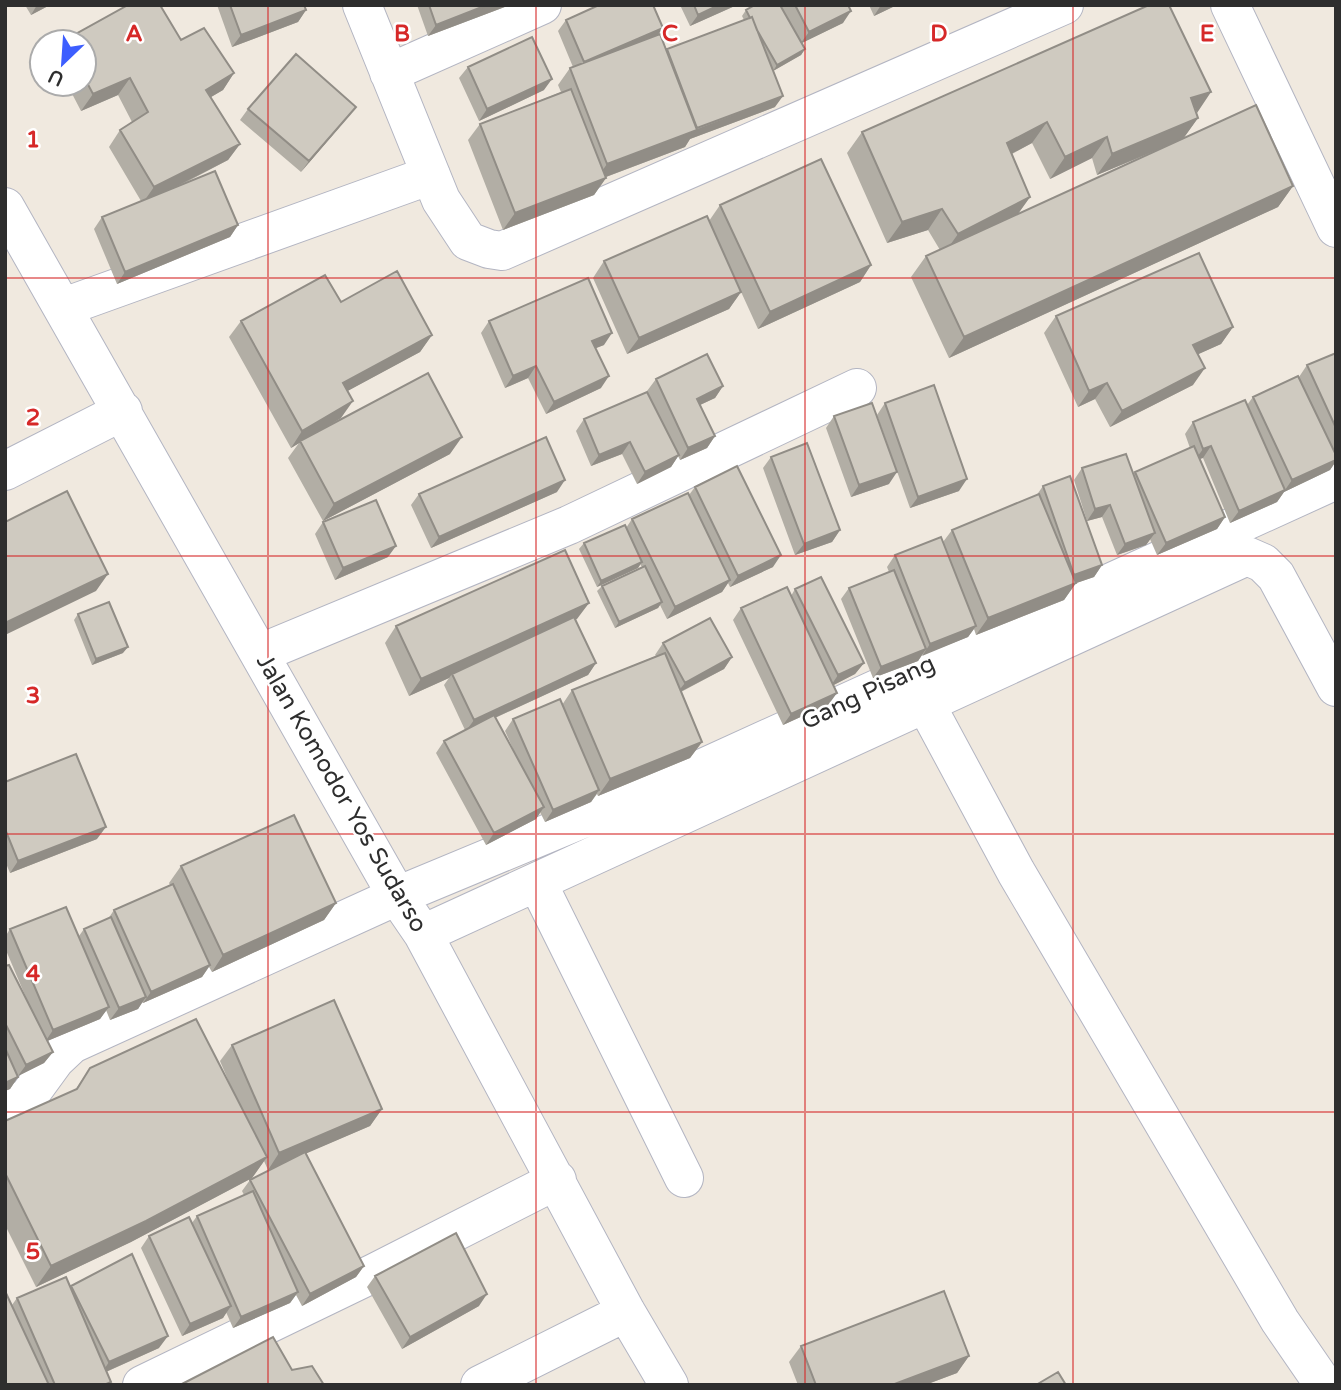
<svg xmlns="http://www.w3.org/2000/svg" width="1341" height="1390" viewBox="0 0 1341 1390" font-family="'Varela Round',sans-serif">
<rect width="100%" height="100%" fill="#f0e9df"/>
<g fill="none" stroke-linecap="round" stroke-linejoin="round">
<defs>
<path id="minor" d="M362,5L441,200L468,241L489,249L502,251L1064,5
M1230,5L1336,228
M389,73L542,5
M5,207L397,896L423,934L626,1312L669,1385
M64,307L431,175
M5,471L123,411
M261,653L569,525L857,388
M925,703L1016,872L1280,1321L1324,1385
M537,882L684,1178
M423,934L1247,556L1263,563L1276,576L1336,687
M5,1109L28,1097L55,1060L72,1044L397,896L681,778L1336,480
M142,1385L374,1273L557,1180
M480,1385L626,1312"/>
</defs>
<use href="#minor" stroke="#b3b5c2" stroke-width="40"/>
<use href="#minor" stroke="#fff" stroke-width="38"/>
</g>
<path fill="#b2aea5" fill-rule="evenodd" d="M25,5H50L31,15Z
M217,5H304L306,10L298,22L232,47Z
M417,5H510L428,36Z
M680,5H737L690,26Z
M781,5H848L843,23L801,43L805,49L801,55L773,71L775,107L690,139L685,147L606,177V178L594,195L503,230L468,140L480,124L561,92L558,85L570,68L573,67L558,31L566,20L658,34L666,50L667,49L744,20L742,16L746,10Z
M869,5H897L874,16Z
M65,40H181L234,73L223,90L211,97L240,144L228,160L181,185L238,225L230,237L117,284L94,229L102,217L141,201L109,147L120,130L132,122L118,95L81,111L67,84H84V42H63Z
M468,67L544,90L479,121L459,78Z
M356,107L347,118L301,172L240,120L248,109Z
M1196,114L1198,118L1184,137L1293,186L1278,207L949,358L911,277L926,256L940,250L928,230L887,243L847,153L862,132ZM1032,143L1050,179L1092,158L1097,175L1153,152L1018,214L1030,197L1012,154Z
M720,205L871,265L860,282L758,329L737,283L741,292L729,309L627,354L593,278L604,261L709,221Z
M341,302L432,335L420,352L347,391L341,418L317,432L450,454L323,521L288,458L299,443L291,448L229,337L241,321Z
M1056,316L1233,327L1221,344L1198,354L1193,385L1110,427L1095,399L1078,407L1044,333Z
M489,321L604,345L595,348L601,388L546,414L528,378L505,388L481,333Z
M1336,353V461L1330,470L1284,492L1277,502L1230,523L1203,458L1200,459L1225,517L1217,529L1157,555L1150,539L1146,545L1117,555L1102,517L1087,521L1074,480L1082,468L1133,474L1135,472L1190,448L1185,434L1193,422L1247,405L1253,397L1299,377L1307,365Z
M656,379L723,386L715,398L700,405L715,436L707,448L680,460L678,456L671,467L637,484L622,454L591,466L576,431L584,419L656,410L647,391Z
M885,403L959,491L910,508L877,415Z
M834,416L889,484L851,497L826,428Z
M771,457L840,530L832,542L795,555L763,468Z
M1043,486L1102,565L1094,577L1076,583L1064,600L976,635L974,629L968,637L922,655L918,661L873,678L841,599L849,588L889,572L887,567L895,555L943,542L952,530L1036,496Z
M695,487L773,567L730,587L728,583L722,592L667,619L660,605L658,608L615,628L597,591L602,586L642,567L640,564L638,568L597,587L579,549L584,543L626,528L632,519L689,495Z
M557,492L431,548L411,505L419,494Z
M323,522L388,557L335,580L315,534Z
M795,589L864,663L855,674L833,685L829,704L783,725L733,620L741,608L791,596Z
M589,603L575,620L596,663L588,675L495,718L514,751L505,731L513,719L562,705L572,690L656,656L655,655L663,643L732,657L724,669L681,692L702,742L690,758L598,796L597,794L591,802L545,822L540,812L536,819L486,845L436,753L444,741L465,730L444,685L449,678L409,696L385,643L396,626Z
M78,614L123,653L92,665L74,620Z
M5,782L97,839L10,873L5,861Z
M181,866L336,903L324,920L212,972L209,967L202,977L143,1003L142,1002L138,1009L110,1020L106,1010L100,1019L47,1041L53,1052L44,1063L18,1076V1077L10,1089L5,1091V966L30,1007L5,948V937L10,929L79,936L84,929L108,919L114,910L170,885L169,883Z
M232,1045L382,1109L370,1126L306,1153L364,1266L356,1277L302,1306L296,1295L290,1303L233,1328L226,1312L223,1318L182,1336L141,1248L149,1236L192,1223L197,1216L244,1195L242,1191L250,1180L279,1165L268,1170L264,1161L252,1178L131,1242L36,1287L5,1225V1121L75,1090L90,1068L232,1089L220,1061Z
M375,1276L479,1306L402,1349L367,1287Z
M71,1286L159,1348L106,1372L111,1382L109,1385H5L12,1305L17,1298L70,1288Z
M801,1346L969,1356L957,1373L925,1385H798L789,1362Z"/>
<path fill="#918d86" d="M37,5H50L31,15Z
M487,5H510L428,36L436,25Z
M719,5H737L690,26L698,15Z
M881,5H897L874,16Z
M306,10L298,22L232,47L241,35Z
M851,11L843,23L800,44L809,32Z
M663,28L655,39L576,73L584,62Z
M805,49L801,55L773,71L777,65Z
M234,73L223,90L194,107L206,90Z
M130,78L118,95L81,111L93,94Z
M552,79L544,90L479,121L487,109Z
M1211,92L1197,113L1191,98Z
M783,96L775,107L690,139L685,147L595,181L607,164Z
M356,107L347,118L301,172L309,161Z
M1198,118L1183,139L1097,175L1112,154Z
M1047,122L1032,143L992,164L1007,143Z
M1107,137L1092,158L1050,179L1065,157Z
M240,144L228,160L142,204L154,187Z
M606,178L594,195L503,230L515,213Z
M1293,186L1278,207L949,358L964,337Z
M1030,197L1015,218L943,255L958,234Z
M942,209L928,230L887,243L902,222Z
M238,225L230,237L117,284L125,272Z
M871,265L860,282L758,329L770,312Z
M741,292L729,309L627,354L639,338Z
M1233,327L1221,344L1181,362L1193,345Z
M612,333L604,345L584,353L592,341Z
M432,335L420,352L331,400L343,383Z
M536,366L528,378L505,388L513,376Z
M1205,368L1193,385L1110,427L1122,411Z
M609,376L601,388L546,414L554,402Z
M1107,383L1095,399L1078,407L1089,391Z
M723,386L715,398L689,410L697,399Z
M353,401L341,418L291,448L302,431Z
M715,436L707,448L680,460L688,448Z
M462,437L450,454L323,521L334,504Z
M630,442L622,454L591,466L599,455Z
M1211,446L1203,458L1195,460L1203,449Z
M679,455L671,467L637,484L645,472Z
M1336,460V461L1330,470L1284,492L1277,502L1230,523L1239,511L1285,490L1292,480Z
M897,472L889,484L851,497L859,485Z
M967,479L959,491L910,508L918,497Z
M565,480L557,492L431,548L439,537Z
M1110,505L1102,517L1087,521L1095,509Z
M1225,517L1217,529L1157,555L1166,543Z
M840,530L832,542L795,555L804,544Z
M1155,533L1146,545L1117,555L1125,544Z
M396,546L388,557L335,580L343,568Z
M781,555L773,567L730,587L738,576Z
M642,562L638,568L597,587L601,581Z
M1102,565L1094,577L1065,587L1074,575Z
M108,574L96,591L5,635V623Z
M730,580L722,592L667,619L675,607Z
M1076,583L1064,600L976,635L988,618Z
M662,602L658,608L615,628L619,622Z
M589,603L577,619L453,676L452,674L449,678L409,696L421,679Z
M976,626L968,637L922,656L930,644Z
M128,647L123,653L92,665L96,659Z
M926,649L918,661L873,678L881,667Z
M732,657L724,669L676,694L685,683Z
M596,663L588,675L466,731L474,720Z
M864,663L855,674L830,687L838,675Z
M837,693L829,704L783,725L791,714Z
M702,742L690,758L598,796L610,779Z
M599,790L591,802L545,822L553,810Z
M544,807L536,819L486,845L494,833Z
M106,827L97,839L10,873L18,861Z
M336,903L324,920L212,972L223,955Z
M210,965L202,977L143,1003L151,992Z
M146,997L138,1009L110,1020L119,1008Z
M109,1007L100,1019L45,1042L53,1030Z
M53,1052L44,1063L18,1076L26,1065Z
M18,1077L10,1089L5,1091V1083Z
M382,1109L370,1126L268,1170L279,1153Z
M267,1157L252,1178L131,1242L36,1287L51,1266Z
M364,1266L356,1277L302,1306L310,1294Z
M298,1292L290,1303L233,1328L241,1317Z
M487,1294L479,1306L402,1349L410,1337Z
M231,1306L223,1318L182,1336L190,1324Z
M168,1336L159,1348L101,1374L109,1362Z
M969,1356L957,1373L925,1385H892Z"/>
<path fill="#cfcac0" stroke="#918d86" stroke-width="2" d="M128,5H160L181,40L204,28L234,73L206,90L240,144L154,187L120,130L148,112L130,78L93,94L84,77V42H66L65,40Z
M230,5H304L306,10L241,35Z
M429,5H487L436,25Z
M599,5H653L663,28L584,62L566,20Z
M694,5H719L698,15Z
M755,5H780L805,49L777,65L757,30L752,17L750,18L746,10Z
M795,5H848L851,11L809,32Z
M1149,5H1169L1211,92L1191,98L1198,118L1112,154L1107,137L1065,157L1047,122L1007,143L1030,197L958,234L942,209L902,222L862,132Z
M752,17L783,96L697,128L667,49Z
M660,34L697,130L607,164L570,68Z
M532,37L552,79L487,109L468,67Z
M296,54L356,107L309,161L248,109Z
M571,89L606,178L515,213L480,124Z
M1256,105L1293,186L964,337L926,256Z
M821,159L871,265L770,312L720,205Z
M215,171L238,225L125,272L102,217Z
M707,216L741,292L639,338L604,261Z
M1199,253L1233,327L1193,345L1205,368L1122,411L1107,383L1089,391L1056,316Z
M397,271L432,335L343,383L353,401L302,431L241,321L325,275L341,302Z
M588,278L612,333L592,341L609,376L554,402L536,366L513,376L489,321Z
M1336,353V428L1307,365Z
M707,354L723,386L697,399L715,436L688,448L656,379Z
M428,373L462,437L334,504L300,441Z
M1298,376L1336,455V460L1292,480L1253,397Z
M934,385L967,479L918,497L885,403Z
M647,392L679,455L645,472L630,442L599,455L584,419Z
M1245,400L1285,490L1239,511L1211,446L1203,449L1193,422Z
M872,403L897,472L859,485L834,416Z
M546,437L565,480L439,537L419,494Z
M807,443L840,530L804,544L771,457Z
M1194,446L1225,517L1166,543L1135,472Z
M1126,454L1155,533L1125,544L1110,505L1095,509L1082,468Z
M737,466L781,555L738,576L695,487Z
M1070,476L1102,565L1074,575L1043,486Z
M67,491L108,574L5,623V522Z
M688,493L730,580L675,607L632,519Z
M1039,494L1076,583L988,618L952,530Z
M376,500L396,546L343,568L323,522Z
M625,525L642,562L601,581L584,543Z
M941,537L976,626L930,644L895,555Z
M565,550L589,603L421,679L396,626Z
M645,566L662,602L619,622L602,586Z
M894,570L926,649L881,667L849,588Z
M821,577L864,663L838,675L795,589Z
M787,587L837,693L791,714L741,608Z
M109,602L128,647L96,659L78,614Z
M574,617L596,663L474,720L452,674Z
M710,618L732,657L685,683L663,643Z
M665,653L702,742L610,779L572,690Z
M560,699L599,790L553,810L513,719Z
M494,715L544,807L494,833L444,741Z
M76,754L106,827L18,861L5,829V782Z
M294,815L336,903L223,955L181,866Z
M173,884L210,965L151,992L114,910Z
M66,907L109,1007L53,1030L10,929Z
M111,917L146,997L119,1008L84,929Z
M9,965L53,1052L26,1065L5,1023V966Z
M334,1000L382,1109L279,1153L232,1045Z
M196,1019L267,1157L146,1221L51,1266L5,1173V1121L77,1089L90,1068Z
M5,1048L18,1077L5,1083Z
M305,1152L364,1266L310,1294L250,1180Z
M253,1191L298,1292L241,1317L197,1216Z
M189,1217L231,1306L190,1324L149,1236Z
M456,1233L487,1294L410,1337L375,1276Z
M132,1254L168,1336L109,1362L71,1286Z
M66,1277L111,1382L104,1385H55L17,1298Z
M5,1291L49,1385H5Z
M944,1291L969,1356L892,1385H816L801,1346Z
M273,1337L292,1370L312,1366L324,1385H180Z
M1058,1372L1066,1385H1036Z"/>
<path fill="none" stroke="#d62828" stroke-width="2" stroke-opacity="0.55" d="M268,5V1385M536,5V1385M805,5V1385M1073,5V1385M5,278H1336M5,556H1336M5,834H1336M5,1112H1336"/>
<g text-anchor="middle" stroke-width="5" stroke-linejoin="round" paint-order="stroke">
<g font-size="24" fill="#2e2e2e" stroke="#fff">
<text transform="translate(868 692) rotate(-25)" y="8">Gang Pisang</text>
<text transform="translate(342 793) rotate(60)" y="8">Jalan Komodor Yos Sudarso</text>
</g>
</g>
<g font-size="23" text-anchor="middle" font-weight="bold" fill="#d62828" stroke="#fff" stroke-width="5" stroke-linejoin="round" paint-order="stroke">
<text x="134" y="41">A</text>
<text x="402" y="41">B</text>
<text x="670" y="41">C</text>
<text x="939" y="41">D</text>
<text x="1207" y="41">E</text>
<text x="33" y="147">1</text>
<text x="33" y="425">2</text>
<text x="33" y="703">3</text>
<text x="33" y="981">4</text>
<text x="33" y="1259">5</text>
</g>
<rect width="1341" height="1390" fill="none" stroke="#2e2e2e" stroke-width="14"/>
<g transform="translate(63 63) rotate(205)"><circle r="33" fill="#ffffff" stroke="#ababab" stroke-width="2"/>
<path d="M0-5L12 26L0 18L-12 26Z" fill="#3d5eff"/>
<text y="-10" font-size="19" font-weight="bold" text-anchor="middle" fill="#2e2e2e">U</text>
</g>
</svg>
